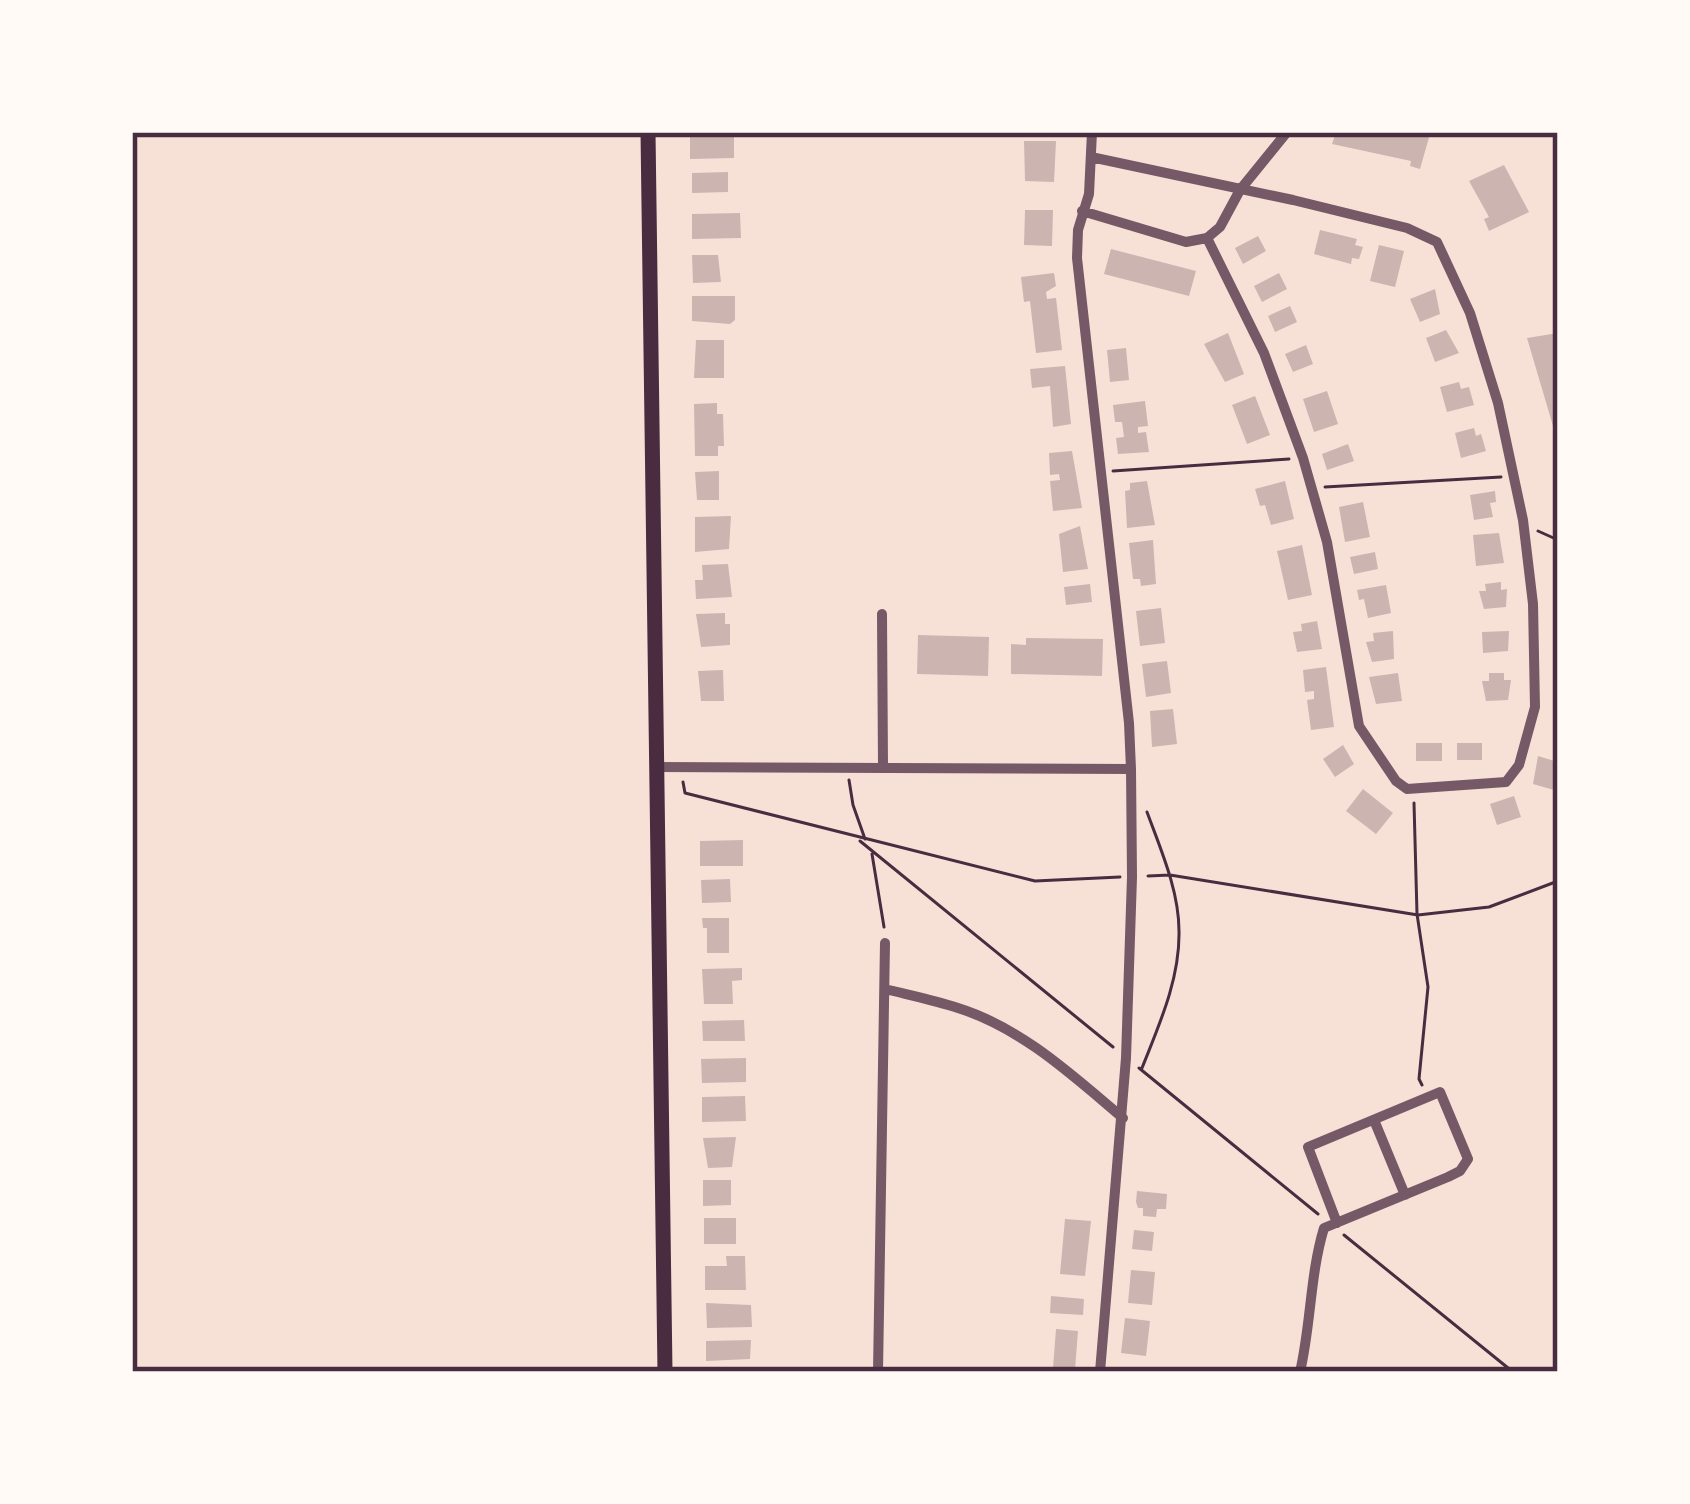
<svg xmlns="http://www.w3.org/2000/svg" width="1690" height="1504" viewBox="0 0 1690 1504" font-family="Montserrat,sans-serif">
<rect width="100%" height="100%" fill="#f7e1d7"/>
<path fill="#ccb4b1" d="M690,132H734V158L690,159Z
M1336,132H1428L1430,134L1420,169L1410,166L1411,161L1332,144Z
M1024,141H1056L1054,182L1025,181Z
M1504,165L1529,212L1489,231L1484,219L1489,217L1469,181Z
M728,172V192L692,193V173Z
M1025,210H1053L1052,246L1024,245Z
M740,213L741,238L692,239V214Z
M1320,230L1357,239L1355,245L1363,247L1359,259L1352,258L1351,264L1314,254Z
M1258,236L1266,251L1243,264L1235,248Z
M1379,245L1404,251L1395,287L1370,281Z
M1111,249L1196,271L1189,296L1104,274Z
M692,255H718L721,282L693,283Z
M1054,273L1056,286L1046,292L1047,299L1056,298L1062,350L1036,353L1030,301L1024,302L1021,277Z
M1279,273L1287,289L1262,302L1254,286Z
M1435,289L1440,314L1420,322L1410,299Z
M692,296H735V320L730,324L692,321Z
M1290,306L1297,322L1275,332L1268,316Z
M1446,330L1459,353L1435,362L1426,338Z
M1228,333L1244,374L1225,382L1204,344Z
M1558,333V425L1553,426L1527,338Z
M696,340H724V378H694Z
M1306,345L1313,364L1293,372L1285,354Z
M1126,348L1129,380L1110,382L1107,350Z
M1065,366L1071,424L1053,427L1050,386L1032,388L1030,369Z
M1459,382L1461,389L1469,387L1474,405L1447,412L1440,387Z
M1327,391L1338,424L1314,432L1303,399Z
M1255,396L1270,435L1247,444L1232,405Z
M1145,401L1148,426L1138,427V433L1146,432L1149,452L1118,454L1116,438L1124,437L1122,422H1115L1113,405Z
M717,403V414H723L724,446H718V456H695L694,404Z
M1474,428L1476,436L1481,434L1486,451L1461,458L1455,433Z
M1348,444L1354,461L1327,470L1322,454Z
M1072,451L1082,508L1053,511L1050,481L1060,480L1059,474L1050,475L1049,453Z
M719,471V500H697L695,472Z
M1147,481L1155,525L1127,528L1125,491L1130,490V483Z
M1285,481L1294,519L1271,525L1265,505L1260,506L1255,489Z
M1495,491L1496,502L1490,503L1493,517L1474,520L1470,495Z
M1363,502L1370,537L1345,542L1339,507Z
M731,516L729,549L695,552V517Z
M1080,526L1088,569L1063,572L1059,534Z
M1499,533L1504,563L1476,566L1473,535Z
M1153,540L1156,584L1141,586L1140,579H1133L1129,543Z
M1302,545L1312,595L1288,600L1277,551Z
M1375,552L1378,569L1354,574L1350,557Z
M728,564L732,597L696,599L695,580H703L702,565Z
M1501,582V590L1507,589L1506,607L1484,609L1479,591H1486L1485,584Z
M1090,584L1092,602L1066,605L1064,587Z
M1386,585L1391,613L1368,618L1364,599L1359,600L1357,590Z
M1161,608L1165,643L1140,646L1136,611Z
M725,613V624H730V645L701,647L696,614Z
M1317,621L1322,649L1297,652L1293,632L1302,631L1301,624Z
M1393,631L1394,659L1372,662L1366,642L1374,641L1373,633Z
M1509,631L1508,651L1483,653L1482,632Z
M918,635L989,637L988,676L917,674Z
M1026,638L1103,639L1102,676L1011,674V644L1026,645Z
M1167,661L1171,693L1146,697L1142,664Z
M1326,667L1334,727L1311,730L1307,700L1314,699V691L1305,692L1303,670Z
M723,670L724,701H701L698,671Z
M1398,673L1402,701L1376,704L1369,677Z
M1489,673H1504V680H1511L1508,700L1486,701L1482,681H1489Z
M1173,709L1177,744L1152,747L1150,711Z
M1416,743H1442V761H1416Z
M1457,743H1482V760H1457Z
M1343,745L1354,764L1335,777L1323,759Z
M1538,756L1558,762L1554,790L1533,784Z
M1363,789L1393,813L1376,834L1346,811Z
M1514,796L1521,817L1497,825L1490,804Z
M743,840V866H700V841Z
M730,879L731,902L702,903L701,880Z
M702,918H729V953H707V928H703Z
M742,968V980L732,981L733,1004H704L702,969Z
M744,1020L745,1041H703L702,1021Z
M746,1058V1082L702,1083L701,1059Z
M745,1096L746,1121L702,1122V1097Z
M736,1137L732,1167L708,1168L703,1138Z
M703,1180H731V1205L703,1206Z
M1137,1191L1167,1194L1166,1209H1157L1156,1217L1143,1216V1208H1138L1136,1202Z
M704,1218H736V1244H704Z
M1065,1219L1091,1221L1085,1276L1060,1274Z
M1134,1230L1154,1232L1152,1251L1132,1249Z
M726,1256H745L746,1290H705V1266H727Z
M1131,1270L1155,1272L1152,1305L1128,1303Z
M1051,1296L1084,1299L1083,1315L1050,1313Z
M706,1303L751,1305L752,1327L707,1328Z
M1125,1318L1150,1321L1146,1356L1121,1353Z
M1056,1329L1078,1331L1075,1370L1053,1368Z
M751,1340L750,1359L706,1361V1341Z"/>
<g fill="none" stroke-linecap="round" stroke-linejoin="round">
<path stroke="#4a2c40" stroke-width="3" d="M1113,471L1289,459
M1325,487L1501,477
M1538,531L1558,540
M849,780L853,805L865,839
M683,782L685,793L1035,881L1120,877
M1414,803L1417,914L1428,987L1419,1079L1422,1085
M860,841L1113,1047
M872,854L884,927
M1148,876L1170,875L1418,915L1489,907L1558,881
M1139,1068L1318,1214
M1142,1068C1159,1025 1180,979 1179,931C1179,891 1161,850 1147,812
M1344,1235L1513,1372"/>
<path stroke="#755966" stroke-width="10" d="M1092,132L1089,194L1078,230L1077,258L1129,723L1131,769L1132,877L1126,1058L1100,1372
M1082,211L1186,242L1207,238L1264,353L1303,458L1327,542L1359,726L1396,781L1407,789L1506,782L1519,765L1535,707L1533,604L1523,520L1498,403L1470,313L1437,242L1407,228L1293,200L1091,157
M1207,238L1220,227L1240,190L1287,132
M882,614L883,766
M656,767L1131,769
M885,989C909,995 934,1000 958,1008C1022,1028 1073,1076 1123,1118
M1374,1120L1405,1195
M878,1372L885,943
M1300,1372C1311,1325 1310,1274 1324,1228L1448,1177L1460,1171L1468,1159L1440,1092L1308,1147L1337,1223"/>
<path stroke="#4a2c40" stroke-width="15" d="M648,132L665,1372"/>
</g>
<rect width="1690" height="1504" fill="none" stroke="#fffaf5" stroke-width="270"/>
<rect x="135" y="135" width="1420" height="1234" fill="none" stroke="#4a2c40" stroke-width="4.5"/>
</svg>
